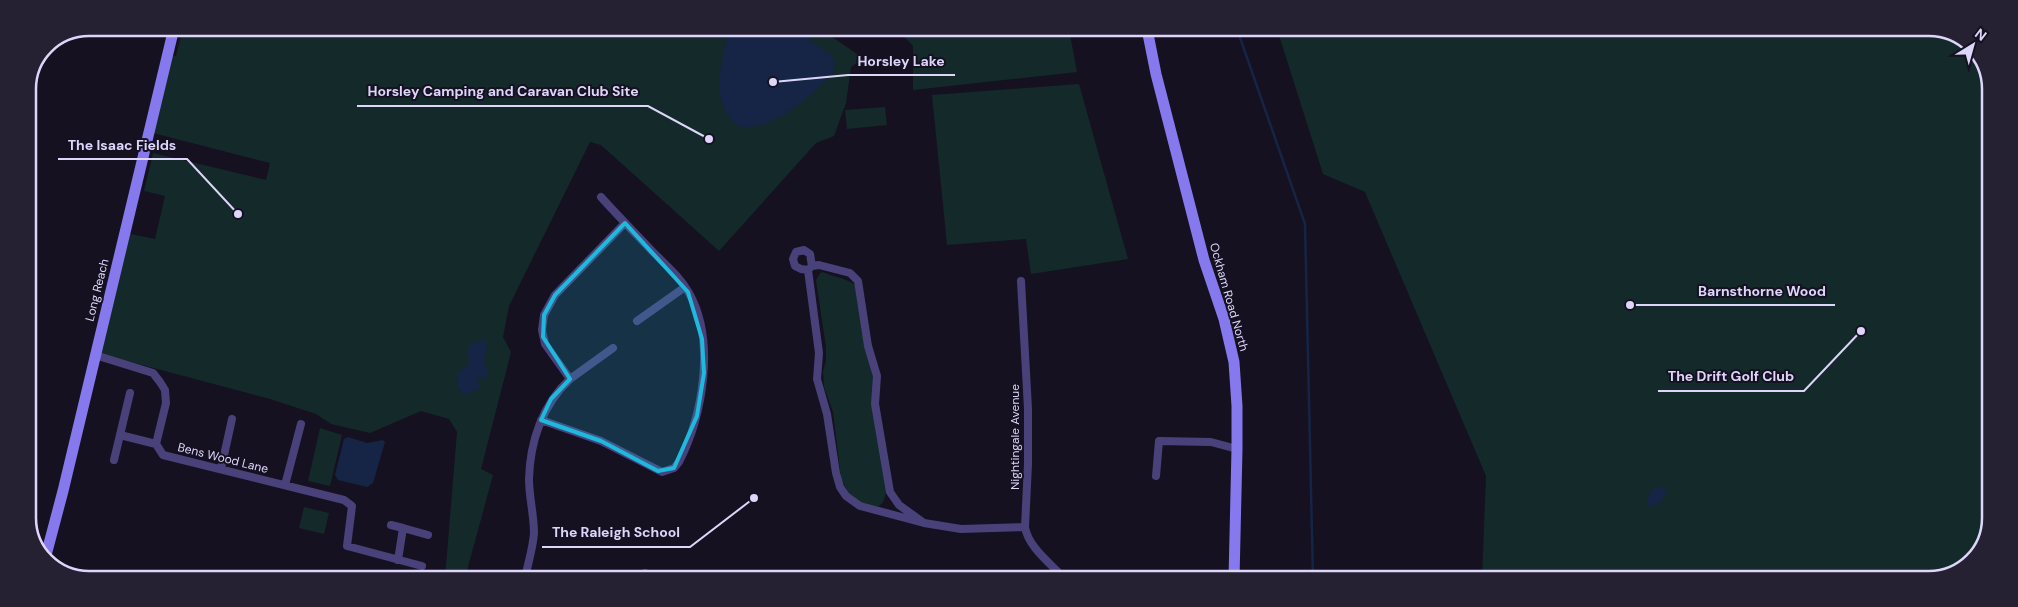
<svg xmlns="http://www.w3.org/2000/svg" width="2018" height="607" viewBox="0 0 2018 607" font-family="'DM Sans',sans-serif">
<rect width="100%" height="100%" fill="#151121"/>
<path fill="#14292a" d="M183,28H353L374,32L375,28H819L863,58L851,67L846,103L834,136L816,143L719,251L601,145L590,142L509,306L503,337L511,352L481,469L493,475L465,578H445L457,432L449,419L421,411L370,433L331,424L316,414L270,399L101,354L126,233L155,239L165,196L144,191L153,153L266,180L270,163L149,132L167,54L176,56Z
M896,28L1069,29L1077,72L913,90V46Z
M1277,29L1930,30L1961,40L1975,49L1990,85L1988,533L1966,566L1929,579H1482L1486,476L1365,192L1323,174Z
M1079,84L1128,259L1031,274L1026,239L947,245L932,95Z
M885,107L887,125L847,129L845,110Z
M823,272C833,277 847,278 855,285L865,348L872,368L887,490L883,502L877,508L860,503L848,493L841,478L833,412L824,387L823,371L826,361V347L816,280L820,273Z
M320,428L342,435L330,486L308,481Z
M304,507L329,513L324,534L299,528Z"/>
<path fill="#162445" d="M731,28H792L831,55L835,62L833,74C814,93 776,128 746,127C739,127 734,123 730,118C711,94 722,54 731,28Z
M486,339L487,350L483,363L487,367V376L477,379L480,388L465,395L458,389V373L470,362L467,353L470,344Z
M348,437L367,443L383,440L385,442L373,483L367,487L338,480L335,475L344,439Z
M1655,487L1664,488L1667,492L1663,500L1652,507L1648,505C1647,498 1650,491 1655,487Z"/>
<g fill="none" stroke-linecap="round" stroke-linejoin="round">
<path stroke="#162445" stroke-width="2.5" d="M1237,29L1305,224L1313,579"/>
<path stroke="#49427a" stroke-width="8" d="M819,265L850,273L858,281L868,346L877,376L875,404L890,492L899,505L924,523L860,506L846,496L840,487L836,473L827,414L817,379L819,353L808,270L812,266Z
M808,270L801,269L795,266L793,259L796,252L804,250L810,254L812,266
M1021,281L1028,409V464L1025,527C1028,547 1051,564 1065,579
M637,321L685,287
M95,355L153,373L160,382L165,390L166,403L156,444L163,455L344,500L352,506L347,546L422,566
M570,379L613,348
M541,420L601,441L662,472L674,468L679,462C703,415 716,341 689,293C680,277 666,265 653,252C636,234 618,216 601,197
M120,435L156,444
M114,460L130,393
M221,469L232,419
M1156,476L1159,441L1211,442L1237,449
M285,485L301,424
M924,523L961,529L1025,527
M391,525L403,528
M398,560L403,528L428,535
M645,573L661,578
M525,578C528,563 533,548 534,533C534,515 529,497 529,479C530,442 542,405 570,379L545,344L542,330L544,315L555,295L625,223"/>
<path stroke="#8679ed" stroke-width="11" d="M1147,29L1156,74L1204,260L1224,319L1234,362L1237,406V449L1234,579
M45,559L63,491L174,28"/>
</g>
<path fill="#1ebade" fill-opacity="0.2" stroke="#1ebade" stroke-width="4" stroke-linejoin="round" d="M625,223L688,292L702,339L704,373L697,416L674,468L658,471L601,441L541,420L551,399L570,379L543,337L544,315L555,295Z"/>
<g text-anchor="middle" stroke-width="4" stroke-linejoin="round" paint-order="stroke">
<g font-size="12" fill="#ddd6fa" stroke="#151121">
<text transform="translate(97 290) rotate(-76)" y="4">Long Reach</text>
<text transform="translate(1229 297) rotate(74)" y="4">Ockham Road North</text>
<text transform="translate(1015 437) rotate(-90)" y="4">Nightingale Avenue</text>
<text transform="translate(223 458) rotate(14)" y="4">Bens Wood Lane</text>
</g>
</g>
<path d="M0 0H2018V607H0ZM89 36H1929A53 53 0 0 1 1982 89V518A53 53 0 0 1 1929 571H89A53 53 0 0 1 36 518V89A53 53 0 0 1 89 36Z" fill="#252132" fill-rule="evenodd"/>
<path fill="none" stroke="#ddd6fa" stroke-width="2.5" d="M89 36H1929A53 53 0 0 1 1982 89V518A53 53 0 0 1 1929 571H89A53 53 0 0 1 36 518V89A53 53 0 0 1 89 36Z"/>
<path fill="none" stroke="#ddd6fa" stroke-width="2" d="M773 82L848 75H955M709 139L648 106H357M238 214L187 159H58M1630 305L1688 305H1835M1861 331L1804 391H1658M754 498L690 547H542"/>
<g fill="#ddd6fa" stroke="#151121" stroke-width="2">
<circle cx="773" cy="82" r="5"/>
<circle cx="709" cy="139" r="5"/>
<circle cx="238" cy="214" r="5"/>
<circle cx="1630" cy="305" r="5"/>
<circle cx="1861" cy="331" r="5"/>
<circle cx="754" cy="498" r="5"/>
</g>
<g font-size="14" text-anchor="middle" font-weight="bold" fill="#ddd6fa" stroke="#151121" stroke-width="4" stroke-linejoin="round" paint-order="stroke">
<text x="901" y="66">Horsley Lake</text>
<text x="503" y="96">Horsley Camping and Caravan Club Site</text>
<text x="122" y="150">The Isaac Fields</text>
<text x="1762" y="296">Barnsthorne Wood</text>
<text x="1731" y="381">The Drift Golf Club</text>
<text x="616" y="537">The Raleigh School</text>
</g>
<g transform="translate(1973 45) rotate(37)" stroke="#151121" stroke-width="4" paint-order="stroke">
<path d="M0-4L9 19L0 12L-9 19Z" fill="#ddd6fa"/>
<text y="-8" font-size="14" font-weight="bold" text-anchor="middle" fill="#ddd6fa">N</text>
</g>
</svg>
